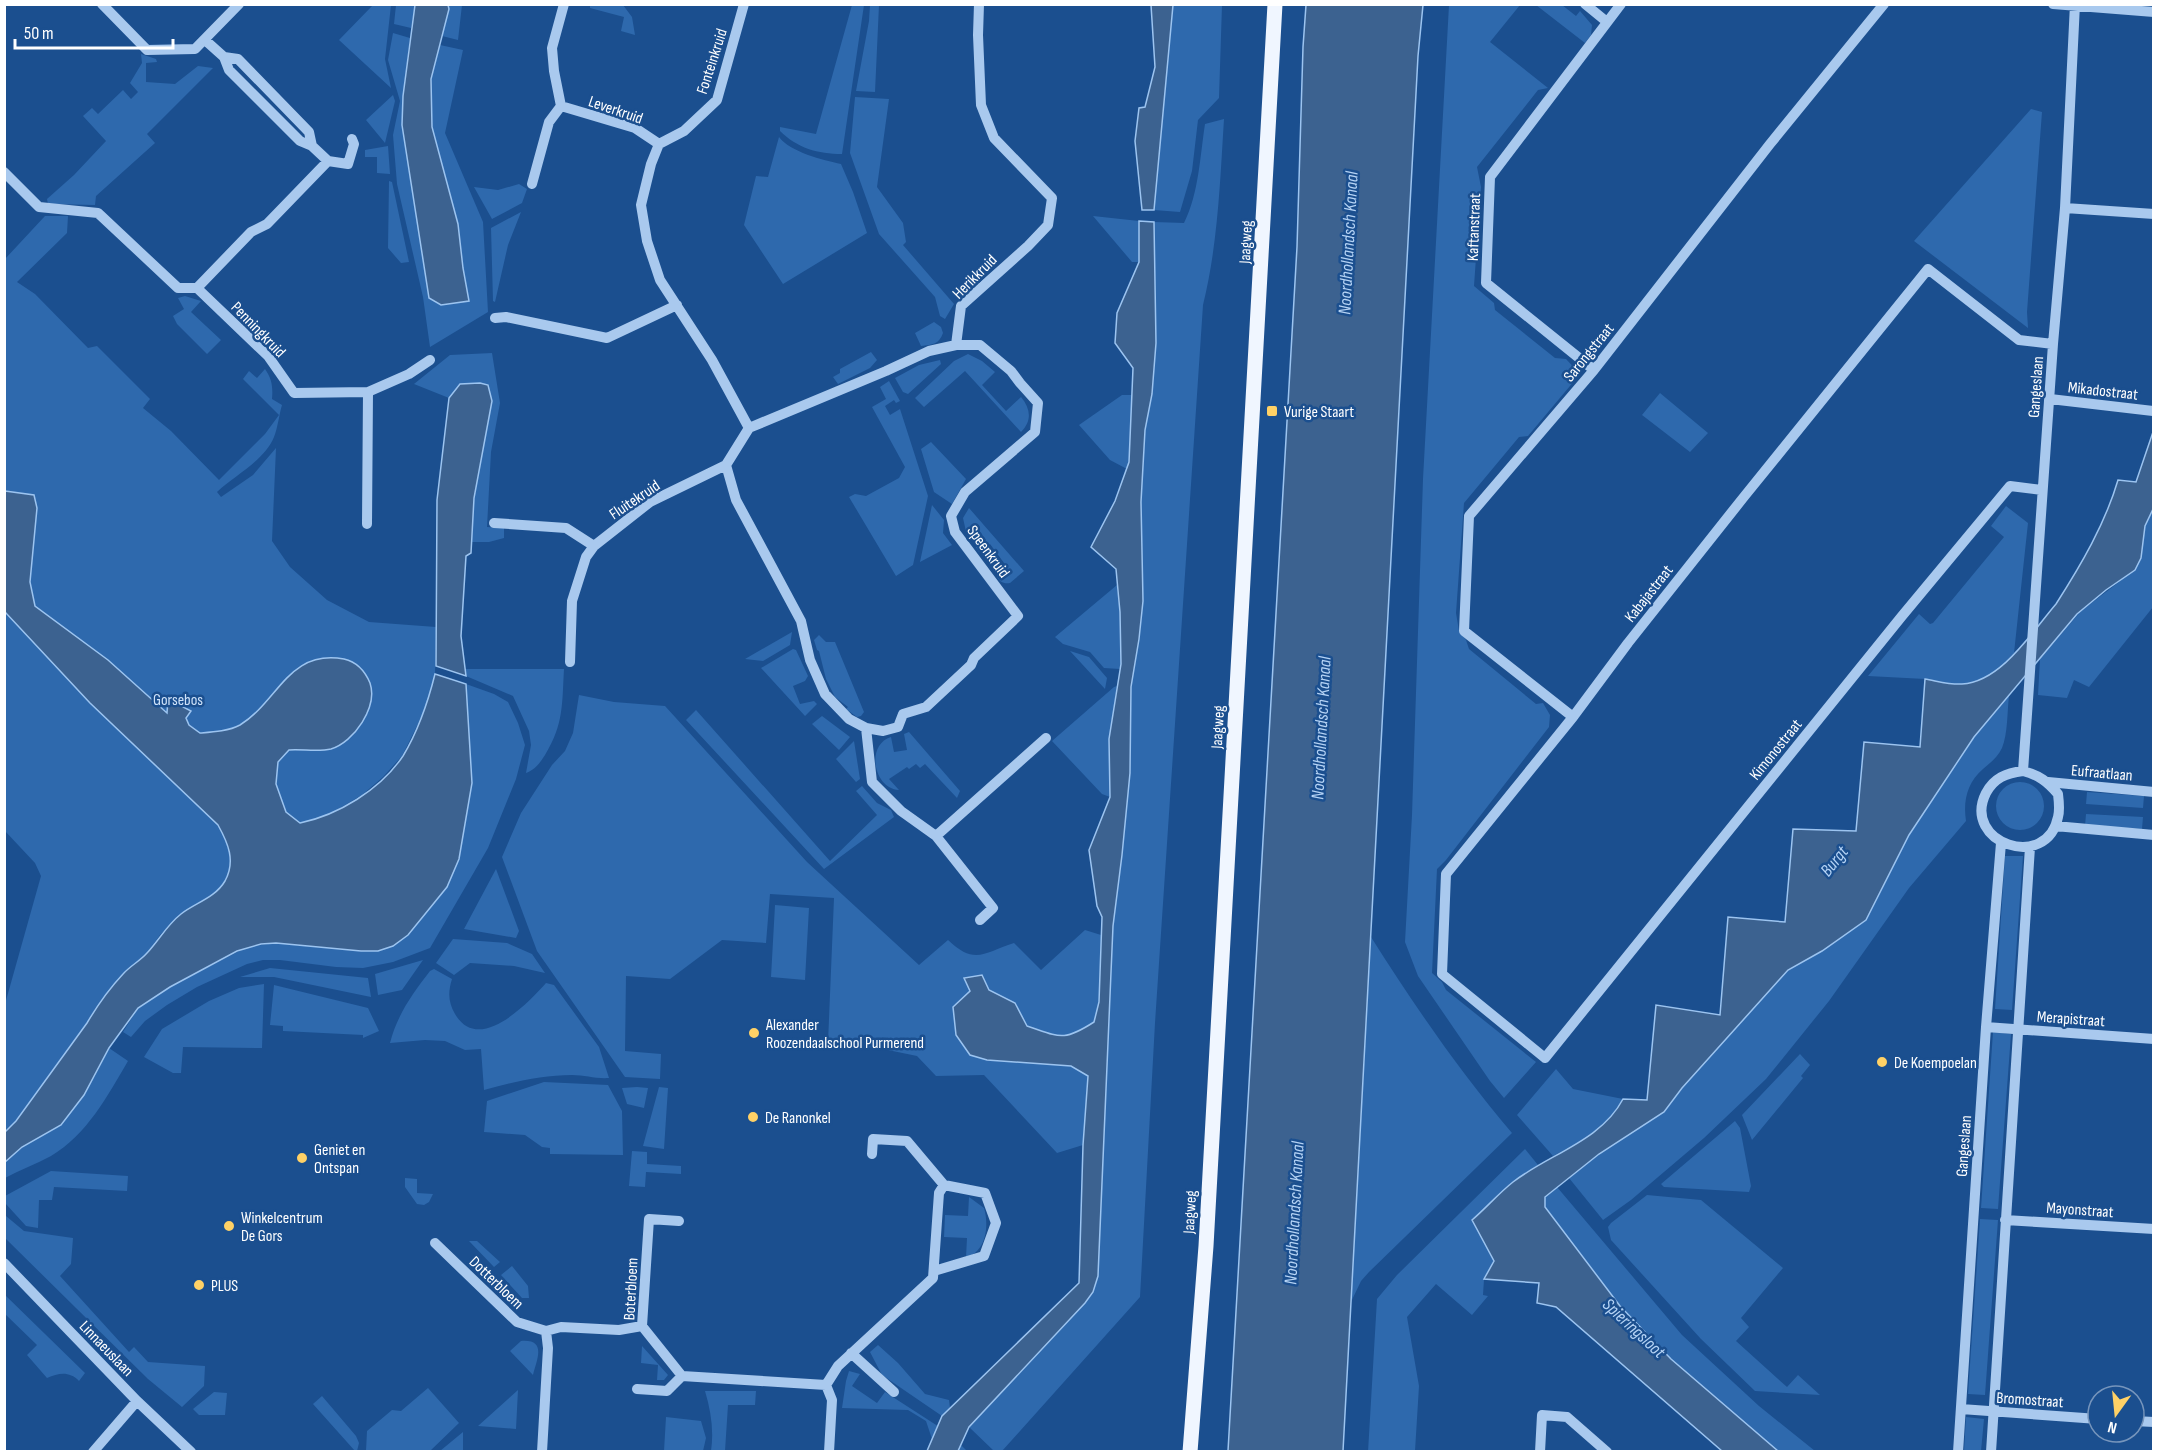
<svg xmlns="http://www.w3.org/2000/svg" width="2158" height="1456" viewBox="0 0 2158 1456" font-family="'Sofia Sans Condensed',sans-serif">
<rect width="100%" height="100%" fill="#1b4f8f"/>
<path fill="#2e69ad" d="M373,5H391L385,59L391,88L339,40Z
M396,5H415L411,28L394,24Z
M448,5H462L458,40L442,36L449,9Z
M590,5H623L632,17L635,35L621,31L624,17L590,8Z
M852,5H864L842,154C818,154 797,148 780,131V127L816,134Z
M870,5H879L875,92L856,91L869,21Z
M1173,5H1222L1219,98L1198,120L1192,171L1180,212L1154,210Z
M1449,5H1520L1490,42L1548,88L1538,90L1477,167L1481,187L1474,286L1494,303L1495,310L1555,358L1566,359L1580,374L1528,436L1519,437L1464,503L1456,613L1459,631L1466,640L1469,649L1536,704L1543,703L1550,715L1549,727L1446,860L1437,869L1432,973L1442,982L1446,990L1536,1062L1504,1098L1490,1081L1418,976L1405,942L1412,815L1423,479Z
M1536,5H1562L1576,16L1580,11L1592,25L1591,35L1585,43Z
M393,33L410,38L403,96L402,125L429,298L441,305L469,301L463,268L458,224L432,127L431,80L440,45L463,50L445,133L483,222L488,312L430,347L423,297L397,184L393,135L400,101L388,60Z
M141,54L156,59L157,62L146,63V82L175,84L198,66L213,68L147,134L155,143L96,196L95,205L48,204L47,199L74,175L106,141L83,116L92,108L98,114L123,90L131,99L138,92L130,83L142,63Z
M393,95L395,101L385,143L366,120Z
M855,97L889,99L877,187L903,223L906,242L903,245L954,304L945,319L940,316L935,297L879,234L850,153Z
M2031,109L2042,112L2027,312L2028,328L1914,241Z
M1224,119C1220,182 1218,244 1203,305L1155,1023L1140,1297L1002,1451H994L969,1427L1085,1303L1113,926L1122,855L1130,773L1131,687L1139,639L1143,601L1141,502L1145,430L1152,394L1156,343L1154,222L1184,223C1199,193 1200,156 1205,124Z
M779,137C790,152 823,160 841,164L853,192L867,233L783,284L744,225L756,176L768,177Z
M388,146L390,174L377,173V157H365V150Z
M389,181L392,182L409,262L401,263L388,248Z
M519,184L527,189L522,203L492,219L474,187L498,190Z
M521,212L508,245L495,302L493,301L491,228Z
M45,216H68L67,233L17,282L35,294L88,348L97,346L150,399L143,408L171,431L219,480L265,434L279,415L243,379L249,371L257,378L265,369C272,379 273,387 272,399L282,405C279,415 278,427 274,437C264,461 235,475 217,492L221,497L253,475L276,448L272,541L290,567L327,600L369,622L436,627L435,674L428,704L402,756L383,777L362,795L323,818L300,823L216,892L180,915L160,935L147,953L124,973L96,1007L87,1023L16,1121L5,1132V1004L41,876L35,863L5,831V259Z
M1093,216L1139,221V262H1132Z
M185,296L201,301L191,312L221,340L207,354L177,324L173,316L184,309L178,298Z
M934,322L941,327L943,333C939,344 933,345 921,346L915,333Z
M871,352L877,360L870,368L838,384L833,377L840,373V369Z
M492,353L500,403L491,452L487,527L504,528V538L489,542H471L474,499L492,401L460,384L449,398L414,384L450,355Z
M968,354L982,361L995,372L982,385L1006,411L1021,397C1031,409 1032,421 1021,432L965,371L924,407L915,398L954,361Z
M940,360L941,364L908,394L903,392L895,378L919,365Z
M889,381L900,401L896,403L894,400L885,406L890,415L900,409L928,496L913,565L896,576L849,497L855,494L866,496L899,478L905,467L872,407L886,399L880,387Z
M1660,393L1708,433L1690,452L1642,415Z
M1122,395H1133L1129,462L1127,469L1110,460L1079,425Z
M931,442L966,479L952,504L934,492L921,449Z
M932,505L944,520L943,533L952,545L920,562Z
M2006,506L2028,523L2014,653L1997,671L1980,682L1960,685L1925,679L1868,676L1919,614L1930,624L1933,623L2004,537L1991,526Z
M969,508L1024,571L1010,583C1004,584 999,582 997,576L1007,567L990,544L979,552L976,547L986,540L977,528L967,536L963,518Z
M2153,509V607L2089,687L2074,680L2067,698L2038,695L2040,659L2081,611L2119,582L2141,558L2145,526Z
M1117,585L1120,612L1121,664L1120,669L1104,668L1090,652L1063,644L1055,637Z
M792,632L790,645L763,661L745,659Z
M819,635L826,642H835L864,712L861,716L857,717L846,709L848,707L835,697L826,679L819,651L817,650L814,640Z
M793,649L796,650L808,676L805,681L793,686L800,704L814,701L817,704L805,716L761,668Z
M1070,651L1089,657L1107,678L1105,689Z
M464,669H564C562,703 564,724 545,755C539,764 536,769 526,773L531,745L529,731L513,696L466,676Z
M466,684L494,694L508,702L518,723L525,745L516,779L488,848L430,948L393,962L363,968L336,967L280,960H263L247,964L197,987L167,1005L145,1021L131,1037L123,1032L138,1008L170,987L247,947L276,943L361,951H378L393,946L408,935L447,887L459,859L472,783Z
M1117,686L1109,739L1110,797L1102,794L1052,741L1114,687Z
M579,695L614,702L665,706L807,862L919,965L948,940C975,966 985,952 1014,943L1041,970L1085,930L1101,935L1099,1002L1094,1022C1062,1042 1060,1037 1027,1026L1015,1003L989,990L970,991L987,1060L1071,1066L1088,1076L1083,1145L1057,1153L984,1075L936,1076L917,1056L883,1049L828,1043L834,898L770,894L766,943L722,940L670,979L626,976L625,1051L661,1054L660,1079L625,1077L537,951L502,857L521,813L552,765L565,751L573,733Z
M2009,696C2007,713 2008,733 2002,748C1998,757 1990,763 1983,769C1967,783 1963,801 1966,821L1909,888L1829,1001L1766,1079L1704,1138L1631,1200L1603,1220L1569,1178L1599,1154L1664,1112L1682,1088L1788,970L1822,951L1866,920L1909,835L1974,737Z
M696,710L830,861L877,815L856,791L862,786L877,803L891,810L894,817L824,869L686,720Z
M822,716L850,737L839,750L812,724Z
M909,732L960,791L957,798L925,764L920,768L916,764L909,769L907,767L889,779L899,790C874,789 865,745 891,737L894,752L907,750L904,734Z
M854,741L860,779L856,782L836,759Z
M1996 806a24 24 0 1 1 48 0a24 24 0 1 1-48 0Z
M2087,792L2144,796L2143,808L2086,804Z
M2086,814L2143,817L2142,829L2085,826Z
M2005,856H2023L2012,1010L1995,1009Z
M496,869L519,931L516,938L464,929Z
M775,905L809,908L805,980L771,977Z
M1371,937C1414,1005 1460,1072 1512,1133L1369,1272L1361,1281L1351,1302Z
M453,939L507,943L532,954L545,973L514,966L470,963L454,975L436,963Z
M423,960L402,990L378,995L375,974Z
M270,968L368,978L371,997L274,977H240Z
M434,969L452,979C448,992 448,1002 455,1014C479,1055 528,1003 546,983L554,985L599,1047L609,1078C596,1079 585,1075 572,1075C542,1075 513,1082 484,1090L481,1049L465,1050L445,1041L425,1040L390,1043C397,1015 413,993 430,971Z
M264,984L262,1048L183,1047L181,1073H173L144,1057L162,1029L209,1001L239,988Z
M274,985L368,1008L379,1031L363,1038V1035L283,1031V1026L270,1025Z
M1993,1032L2011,1034L1998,1209L1981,1208Z
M109,1048L128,1061C108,1095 87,1135 51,1156C36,1164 20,1170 5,1178L4,1162L22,1147L61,1125L95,1076Z
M1800,1054L1810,1065L1801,1076L1803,1078L1752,1140L1742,1115Z
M1556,1069L1573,1089L1623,1099C1608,1127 1580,1142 1553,1156L1517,1115Z
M544,1082L608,1085L622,1111L623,1155L550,1154V1148L542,1147L525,1135L484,1132L487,1101Z
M637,1087L648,1088L644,1108L627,1104L622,1088Z
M659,1087L668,1088L664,1149L643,1146Z
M1735,1121L1740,1128L1751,1186L1749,1192L1664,1187L1661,1184Z
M1525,1149L1538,1165L1512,1183L1497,1198L1494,1261L1484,1279L1483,1295L1488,1296L1472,1315L1436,1284L1407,1317L1419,1386L1415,1451L1368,1452L1377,1299L1397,1275Z
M632,1151L647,1152V1164L681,1166V1174L646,1172L645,1187L629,1186Z
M51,1171L128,1176L127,1191L54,1187L52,1200H39L38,1228L26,1226L5,1203V1196Z
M405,1178L417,1179V1193L433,1194L429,1202L424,1205L417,1204L405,1187Z
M1557,1187L1682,1335L1759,1406L1815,1451H1778L1671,1359L1620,1306L1544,1207L1545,1197Z
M1647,1195L1701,1200L1783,1268L1741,1318L1749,1327L1736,1341L1787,1387L1798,1375L1820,1395L1755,1391L1701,1339L1611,1240L1608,1227L1611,1223Z
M969,1197L984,1208C989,1224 987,1252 966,1257L967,1238L944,1237L945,1215L968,1216Z
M6,1216L24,1231L73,1238L71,1264L60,1276L129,1352L134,1347L148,1362L205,1366L204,1386L182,1407L148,1379L5,1238Z
M1980,1219L1998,1220L1985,1395L1968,1394Z
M469,1241H477L500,1262L494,1267Z
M512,1266L528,1286L529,1298H522L501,1275Z
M4,1294L85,1373L79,1381C69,1371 59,1373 47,1378L27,1355L37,1345L5,1314Z
M521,1341C548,1339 536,1361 533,1375L510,1351Z
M878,1345L898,1363L925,1394L949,1400L950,1408L942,1416L882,1375L870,1352Z
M642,1346L668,1375L664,1380H657L658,1365L641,1363Z
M849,1371L860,1374L852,1386L877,1403L885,1392L961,1441L960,1444L967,1451H958L959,1444L932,1439L926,1421L908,1410L842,1408L846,1381Z
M428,1388L459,1423L430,1451H366L367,1431L392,1410L401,1411Z
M518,1390L516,1429L478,1426Z
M705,1391H756L755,1405H728L725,1451H711C714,1431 711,1411 705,1391Z
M214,1392L227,1393L225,1415H199L193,1409Z
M322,1396L356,1436L359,1443L357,1451H355L313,1404Z
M666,1417L701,1421L706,1438L703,1451H664Z
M1966,1417L1984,1419L1981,1451H1964Z
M463,1432V1451H440Z"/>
<path fill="#3c6290" stroke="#9cc4f0" stroke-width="1.5" d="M415,5H448L449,9L431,79L432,127L458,224L463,268L469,301L441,305L429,298L402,125L403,96Z
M1151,5H1173L1154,210H1142L1135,141L1139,108L1145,107L1155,67Z
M1306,5H1423L1418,56L1343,1451H1228L1297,247L1303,47Z
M1139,221L1154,222L1156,343L1152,394L1145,430L1141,502L1143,601L1139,639L1131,687L1130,773L1122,855L1113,926L1098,1276L1093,1292L1085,1303L969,1427L958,1451H927L942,1416L1079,1283L1083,1145L1088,1076L1071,1066L987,1060L970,1055L956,1035L953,1007L970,991L964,978L982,975L989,990L1015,1003L1027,1026C1060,1037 1063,1042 1094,1022L1099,1002L1102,917L1097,906L1089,850L1110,797L1109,739L1121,664L1120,612L1116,569L1091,547L1115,501L1129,462L1133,368L1115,343L1117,313L1139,262Z
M480,383L488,385L492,401L474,498L471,553L466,556L461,636L466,676L436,666L437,500L449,398L460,384Z
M2153,432V509L2145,526L2141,558L2135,570L2106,590L2077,614L1974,737L1909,835L1866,920L1822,951L1788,970L1682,1088L1664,1112L1599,1154L1545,1197V1207L1620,1306L1671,1359L1778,1451H1722L1556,1307L1537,1303L1539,1283L1484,1279L1494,1261L1472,1220C1486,1208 1499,1193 1513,1182C1549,1154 1601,1141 1623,1099L1647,1100L1656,1005L1720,1015L1728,917L1785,922L1793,829L1856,831L1864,742L1920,747L1925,679C1937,681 1951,685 1962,684C2001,682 2032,632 2056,604C2081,565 2105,524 2118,480L2136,482Z
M5,491L34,495L37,508L30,582L35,606L108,660L167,713L168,699L191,711L186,718L189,725L200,733C213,732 229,731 240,725C279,701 288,649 344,659C357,662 365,671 370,683C378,707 354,742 331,749C319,752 302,749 289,750L278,762L276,784L286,812L300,823C338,815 380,790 403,756C418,731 428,702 435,674L466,684L472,783L459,859L447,887L408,935L393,946L378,951H361L276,943L261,944L237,951L170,987L138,1008L109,1048L84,1095L61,1125L22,1147L5,1162V1132L16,1121L87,1023C97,1006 109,989 123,974C130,966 140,961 147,953C159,940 167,925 181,914C195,903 215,898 225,881C236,861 228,843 218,825L90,703L5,612Z"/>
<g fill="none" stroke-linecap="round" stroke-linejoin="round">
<path stroke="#a9c9ee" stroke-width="10" d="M102,4L147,50L195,49L239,4
M564,4L552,48L554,71L561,106L635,128L659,144
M744,4L717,100L684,131L659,144L651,164L641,205L647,241L660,280L712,360L749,428
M1585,4L1607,22
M2053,4L2154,12
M205,40L224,57L229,70L300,141L312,146L328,161L348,164L354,144L352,139
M224,57L238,59L309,132L312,146
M4,172L39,207L98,213L178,288H197L268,356L294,393L368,392L409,374L430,360
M532,184L549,122L561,106
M2065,208L2154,214
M197,288L251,232L267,224L328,161
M495,318L506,317L607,338L677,305
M1594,370L1486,283L1490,177L1621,4
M2050,399L2153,411
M726,465L749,428L886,371L929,351L956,345L961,306L1028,246L1048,225L1052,198L994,138L981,105L978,35L979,4
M726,465L736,500L801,621L810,660L825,694L849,719L866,728L872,782L901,811L936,836L993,908L980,920
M2042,490L2010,486L1902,616L1545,1058L1442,974L1446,874L1573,717L1628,643L1743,498L1928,269L2019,340L2053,344
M494,523L566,528L594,546
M367,524L368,392
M570,662L572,601L586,557L594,546L650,502L726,465
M1573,717L1464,631L1469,516L1594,370L1770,144L1884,4
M866,728L883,731L898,727L903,714L926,707L971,665L974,658L1018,616L955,532L951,516L965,492L1035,432L1038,403L1020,383L1011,371L980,345H956
M2023,771L2053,344L2065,208L2075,4
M2023,771C2039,775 2048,782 2058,794C2059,802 2060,810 2058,817C2047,872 1961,843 1986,793C1994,778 2006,773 2023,771Z
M2048,782L2154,792
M2055,826L2154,835
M936,836L1046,738
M1986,1027L2154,1039
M2005,1220L2154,1229
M679,1221L649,1219L642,1326L682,1376L826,1385
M435,1243L517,1322L546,1331L561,1327L619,1330L642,1326
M4,1263L137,1401L191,1452
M934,1271L984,1256L996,1223L985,1193L944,1185
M851,1353L894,1392
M826,1385L838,1366L933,1278L939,1193L944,1185L907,1141L873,1139L872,1154
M826,1385L832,1400L829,1452
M637,1389L667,1391L682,1376
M1961,1409L2098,1419
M2134,1421L2154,1422
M93,1452L137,1401
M542,1452L548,1348L546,1331
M1540,1452L1542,1415L1567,1417L1607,1452
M1958,1452L1986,1027L2001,843
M1991,1452L2030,847"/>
<path stroke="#f0f6ff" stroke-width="15" d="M1190,1452L1206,1246L1275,4"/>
</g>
<g fill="#ffd166" stroke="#1b4f8f" stroke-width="2">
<rect x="1266" y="405" width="12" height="12" rx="3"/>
<circle cx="754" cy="1033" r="6"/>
<circle cx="1882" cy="1062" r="6"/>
<circle cx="753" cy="1117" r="6"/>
<circle cx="302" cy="1158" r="6"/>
<circle cx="229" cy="1226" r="6"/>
<circle cx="199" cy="1285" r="6"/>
</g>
<g text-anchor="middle" stroke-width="5" stroke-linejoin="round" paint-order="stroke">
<g font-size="16" fill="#fff" stroke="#1b4f8f">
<text transform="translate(711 61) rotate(-72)" y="6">Fonteinkruid</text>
<text transform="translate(616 109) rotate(19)" y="6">Leverkruid</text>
<text transform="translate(1473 227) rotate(-88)" y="6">Kaftanstraat</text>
<text transform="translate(1245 242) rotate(-87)" y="6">Jaagweg</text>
<text transform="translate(974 276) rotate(-45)" y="6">Herikkruid</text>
<text transform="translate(259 329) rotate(46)" y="6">Penningkruid</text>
<text transform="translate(1588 352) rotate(-51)" y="6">Sarongstraat</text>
<text transform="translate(2035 387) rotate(-86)" y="6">Gangeslaan</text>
<text transform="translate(2103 390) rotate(6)" y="6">Mikadostraat</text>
<text transform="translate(634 499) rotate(-34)" y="6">Fluitekruid</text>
<text transform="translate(989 551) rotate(54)" y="6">Speenkruid</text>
<text transform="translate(1648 593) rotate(-52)" y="6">Kabajastraat</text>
<text transform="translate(1217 727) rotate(-87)" y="6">Jaagweg</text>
<text transform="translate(1775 749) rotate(-51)" y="6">Kimonostraat</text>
<text transform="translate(2102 772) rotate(5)" y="6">Eufraatlaan</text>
<text transform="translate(2071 1018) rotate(4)" y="6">Merapistraat</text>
<text transform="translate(1963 1146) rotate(-86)" y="6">Gangeslaan</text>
<text transform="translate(2080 1209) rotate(4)" y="6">Mayonstraat</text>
<text transform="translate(1189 1212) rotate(-87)" y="6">Jaagweg</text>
<text transform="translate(497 1282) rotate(44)" y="6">Dotterbloem</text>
<text transform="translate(630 1289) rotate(-87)" y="6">Boterbloem</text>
<text transform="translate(107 1348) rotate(46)" y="6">Linnaeuslaan</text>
<text transform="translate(2030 1399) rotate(4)" y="6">Bromostraat</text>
</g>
<g font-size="16" fill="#fff" stroke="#1b4f8f" text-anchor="start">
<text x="1284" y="417">Vurige Staart</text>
<text x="766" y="1030">Alexander<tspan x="766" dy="18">Roozendaalschool Purmerend</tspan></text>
<text x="1894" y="1068">De Koempoelan</text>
<text x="765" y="1123">De Ranonkel</text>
<text x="314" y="1155">Geniet en<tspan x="314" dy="18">Ontspan</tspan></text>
<text x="241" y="1223">Winkelcentrum<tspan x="241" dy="18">De Gors</tspan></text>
<text x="211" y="1291">PLUS</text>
</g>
<g font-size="16" fill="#cfe3fa" stroke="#1b4f8f">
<text x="178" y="705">Gorsebos</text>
</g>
<g font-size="18" font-style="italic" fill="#b5d3f5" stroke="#1b4f8f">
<text transform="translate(1348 243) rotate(-87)" y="6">Noordhollandsch Kanaal</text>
<text transform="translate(1321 728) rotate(-87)" y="6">Noordhollandsch Kanaal</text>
<text transform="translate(1834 861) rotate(-51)" y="6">Burgt</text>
<text transform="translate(1294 1213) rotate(-87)" y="6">Noordhollandsch Kanaal</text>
<text transform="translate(1634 1328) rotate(43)" y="6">Spieringsloot</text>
</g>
</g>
<rect width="2158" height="1456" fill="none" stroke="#ffffff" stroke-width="12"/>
<g transform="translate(2116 1414) rotate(195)"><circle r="28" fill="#1b4f8f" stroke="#7695bc" stroke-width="1.5"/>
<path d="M0-4.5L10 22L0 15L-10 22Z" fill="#ffd166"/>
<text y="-9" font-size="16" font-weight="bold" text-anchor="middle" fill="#ffffff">N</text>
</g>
<path d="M15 39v9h158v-9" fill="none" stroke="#ffffff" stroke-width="3"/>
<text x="24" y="39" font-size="18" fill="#ffffff" stroke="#1b4f8f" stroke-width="4.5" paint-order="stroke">50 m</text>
</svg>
